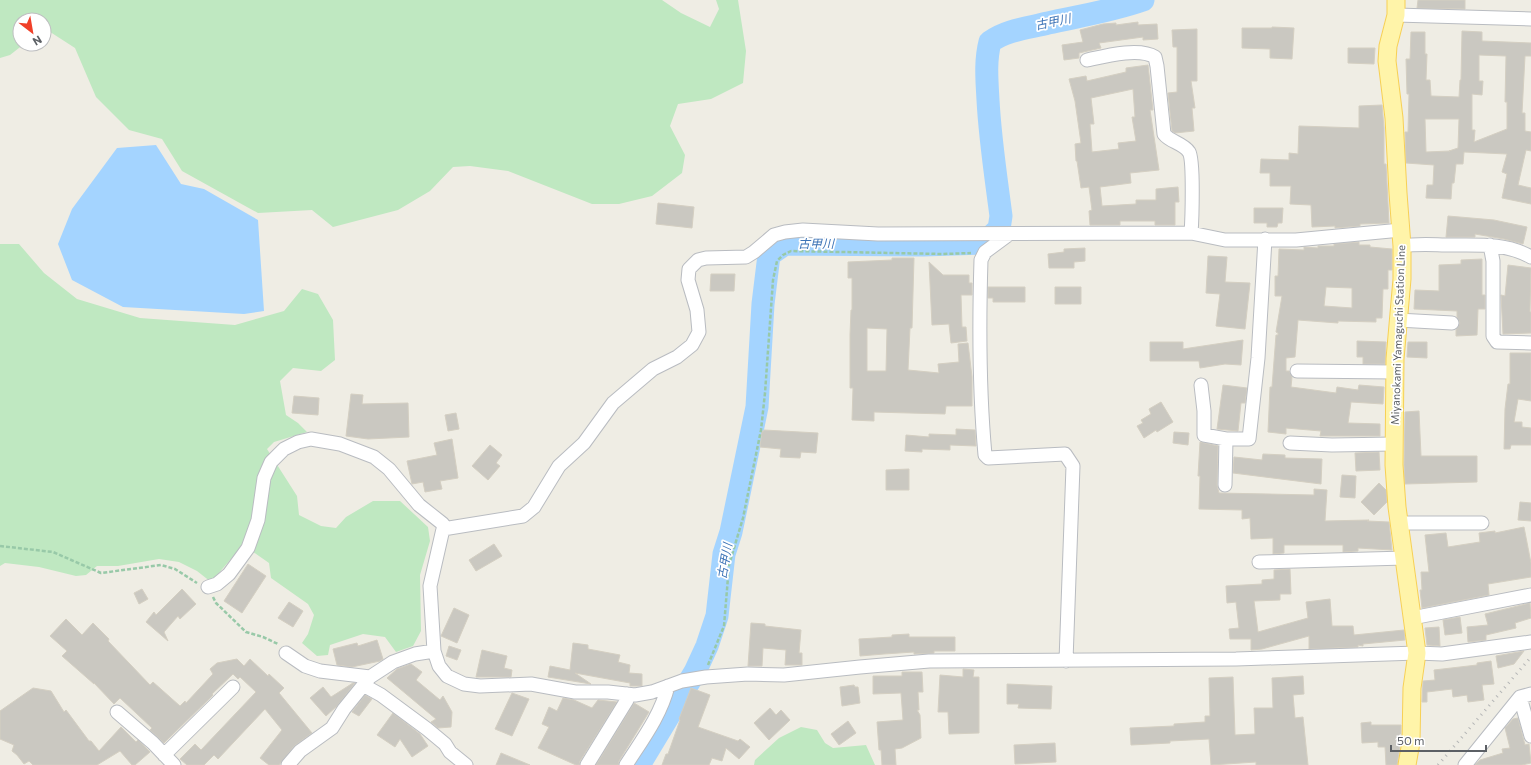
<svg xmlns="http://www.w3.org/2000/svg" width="1531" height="765" viewBox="0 0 1531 765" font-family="Commissioner,'Noto Sans JP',sans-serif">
<rect width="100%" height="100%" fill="#efede4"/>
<path fill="#bfe8c1" d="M0,0H662L681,13L710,27L719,9L716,0H738L746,51L743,83L711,99L678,104L670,126L685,155L682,173L652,196L619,204H592L508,171L470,166L453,167L430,191L398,210L333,227L312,210L258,213L182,171L162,139L129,130L96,97L75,48L44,28V20H20V44H24L10,55L0,58Z
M0,244H19L44,273L77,299L140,318L235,325L284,311L302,289L318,294L333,320L335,360L321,371L293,368L280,381L286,415L298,423L307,432L274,442L267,449L297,496L299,515L321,526L336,528L346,517L373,501H400L428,527L430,541L420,575L421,631L413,646L396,652L385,637L363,634L330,645L328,655L317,656L302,643L308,634L314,615L308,604L271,578L269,563L243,545L211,582L197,571L179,562L159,559L118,566H97L86,575L76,576L39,567L5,563L0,566Z
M801,727L817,730L825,743L833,748L866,745L875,765H754L755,760L779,738Z"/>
<path fill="#a4d4ff" d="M156,145L181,184L204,189L258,220L264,311L244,314L123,307L72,280L58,244L72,209L117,148Z"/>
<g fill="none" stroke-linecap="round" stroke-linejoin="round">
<path stroke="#a4d4ff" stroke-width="23" d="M639,765L695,672L707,646L717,616L724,554L731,532L757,407L763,304L769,255L785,244L923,245L984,243L999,229L1001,216C996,177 990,139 988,100C987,81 985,61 990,42C1006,30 1028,28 1048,23C1080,16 1112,11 1143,0"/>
</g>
<path fill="#cac8c1" stroke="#d4cfc2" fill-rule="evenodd" d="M1418,0H1465V9L1417,8Z
M1138,22V25L1157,24L1158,39L1143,40V37L1099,43L1101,48L1079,53V58L1064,60L1062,45L1083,42L1080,30L1103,24L1116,23V25Z
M1272,27L1294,28L1292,59L1270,58V49L1242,48V28H1272Z
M1197,29V81H1191L1195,108H1192L1194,131L1175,133L1172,131L1168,93L1177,92V47H1173L1172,30Z
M1462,31L1482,32V41L1531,43V56H1525L1522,113H1525V131L1531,132V151L1526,150L1518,185L1531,188V204L1502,198L1507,174L1502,172L1507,154L1464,152L1463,164H1456L1454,183H1452L1451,199L1426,198L1427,185H1433L1434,165L1406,163L1405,132H1408L1409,94H1407L1406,59H1410L1411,32H1425V54H1427L1426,80H1430L1431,96L1459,97L1460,80H1461ZM1479,55L1506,56L1505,102H1507V129L1474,142L1475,130H1472V94L1482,95L1483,81H1479ZM1425,119H1459L1458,148L1449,151H1450L1426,152Z
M1348,48H1375L1374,64L1348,63Z
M1148,65L1153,110H1150L1159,170L1130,173L1131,183L1100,187L1102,206L1136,204V200H1156V189L1178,187L1179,202H1175V225H1155V221H1120V225H1090L1089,211L1092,210L1089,187L1081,188L1077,161H1076L1075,144L1081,143L1075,101L1069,79L1086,76L1087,81L1126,72V68ZM1133,89L1135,117H1132L1136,141L1118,143L1119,149L1092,152L1090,124H1094L1091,98Z
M1382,105L1384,128V164H1386L1389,223L1360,224V226L1335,228V226L1312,227L1311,205L1290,204L1291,186H1270V173H1260L1261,159L1289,160V153L1298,154L1299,126L1359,128V106Z
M658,203L694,207L692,228L656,224Z
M1254,208H1283L1282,223H1278L1277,227H1267V223H1254Z
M1448,216L1494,220L1527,227L1523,244L1504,239L1475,234V237H1446Z
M1359,242V245H1370V247L1392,249V270H1388V289H1383L1382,318H1376V322L1338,321V323L1298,320L1295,357L1286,358V371H1289L1292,377L1291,387L1336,393L1337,387L1358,390L1359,385L1384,387L1383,404L1351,402L1348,423L1380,424V436H1320L1321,431L1286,428V434L1268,432L1270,387H1272L1276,335H1278V333L1276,332L1282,296H1275V276H1278L1279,249L1304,250V247L1318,248V246H1334V244ZM1326,287L1352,288V308L1324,306Z
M1085,248V261L1074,262V268H1049L1048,254L1064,252V249Z
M1208,256L1227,257L1225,282L1250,283L1245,329L1216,326L1220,294L1206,293Z
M892,258H914L912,328H910L908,370L939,373L938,364L959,362L958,344L968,343L972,377V406H946L945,414L874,412V421L852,420L853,388H850V335L851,310H852V278H848V262L892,260ZM867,328L887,329L886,371H867Z
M1482,259V295H1485V309H1478L1477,335L1456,336V330L1460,323L1457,317V311L1414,309L1415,290L1439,291V265L1461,264V260Z
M929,262L943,275H969V283H972V295H961L962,327H966L967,341L951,343L949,324L932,325Z
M1508,265L1531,268L1530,312H1531V333L1503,334L1501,295L1505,296Z
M711,274H735L734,291H710Z
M988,287H1025V302H993V298H988Z
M1055,287H1081V304H1055Z
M1243,340L1241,365L1225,364L1200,368L1199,361H1150V342H1183V349Z
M1357,341L1386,342L1385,364H1363V357H1357Z
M1408,342H1427V358L1407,357Z
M1510,353H1531V401L1518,399L1514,422H1522V427L1531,428V445H1511L1510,449H1504L1505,409L1508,384H1510Z
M1223,385L1247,388L1245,403H1241L1238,431L1217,429Z
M351,394L363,395L362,404L408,403L409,437L368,439L346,436Z
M294,396L319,398L318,415L292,413Z
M1161,402L1173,422L1157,432L1156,430L1144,438L1137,426L1143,423L1141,420L1151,414L1149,409Z
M1419,411L1421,456H1477V482L1405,484L1404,465L1405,412Z
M456,413L459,429L448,431L445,415Z
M956,429L975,430L976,446L950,445V450L922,449V452L905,451L906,435L929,437V434L956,435Z
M764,430L818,433L816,453L801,452L800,458L780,457L781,449L760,447L762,431H764Z
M1174,432L1189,433L1188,445L1173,443Z
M452,439L458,478L440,481L442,489L425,492L423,482L412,484L407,461L437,455L434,443Z
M1200,442L1218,446L1217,485L1219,493L1314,495V489L1327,490L1325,521L1369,520L1367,521L1389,522L1392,550L1358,548V551L1343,552V545H1284V553L1273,554V538L1251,539L1250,518L1242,519V510L1199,509L1200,476H1198Z
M490,445L502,455L496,463L500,466L488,480L472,466Z
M1379,452L1380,470L1356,471L1355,453Z
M1263,454L1285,455V458L1322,459L1321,484L1233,473L1234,457L1262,460Z
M909,469V490H886V470Z
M1342,475L1356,476L1355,498L1340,497Z
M1379,483L1386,490L1387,502L1374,515L1361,502Z
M1520,502L1531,503V521L1518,520Z
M1524,527L1531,563V577L1488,584L1489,595L1422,608L1420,590H1422L1421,572H1429L1425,535L1446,533L1448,547L1480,542L1479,533L1495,531V533Z
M494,544L502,556L476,571L469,560Z
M248,564L266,576L242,613L224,601Z
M1290,569L1291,594H1280V600L1254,601L1258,632L1308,618L1306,602L1330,599L1332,626H1353L1354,635L1404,630L1405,640L1363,644V646L1358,645V647L1309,649V636L1262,649L1251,650V639H1230L1229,629L1239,628L1236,602L1227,603L1226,586L1262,584V580L1274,579V570Z
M142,589L148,599L139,604L134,593Z
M182,589L196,604L180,619L178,616L164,632L168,641L146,622L154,612L156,615Z
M289,602L303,611L293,627L278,618Z
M1530,603L1531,618L1515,623L1516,628L1486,635V640L1468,642L1467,627L1488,625L1485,614Z
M454,608L469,615L457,643L441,636Z
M1460,617L1462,633L1445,635L1443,620Z
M66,619L82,635L93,623L109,639L108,641L150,685L153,682L180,706L185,701L186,703L213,674L210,669L217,663L237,659L244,666L250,659L268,676L269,674L284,688L279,693L312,733L294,746L279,765H269L260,758L282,730L265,709L218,759L214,755L204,765H187L180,759L195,744L201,750L256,692L240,677L238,679L233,674L212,694L213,695L164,743L150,730L152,728L120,698L114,704L94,683V684L62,656L67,651L50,636Z
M751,623L765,624V626L801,630L799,653H802V665H785L786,650L763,648L762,666H748Z
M1439,627L1440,646L1427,645L1425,628Z
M909,634V637H955V651H934V653L914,654V652L884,654L860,656L859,639L892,637V635Z
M377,640L383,659L380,661L352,667L337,665L333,649L357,643L358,646Z
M573,643L588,645V649L620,655L618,662L630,665L629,673L642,674V686H630V683L575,673L591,684L548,677L550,666L570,670Z
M449,646L461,650L457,660L446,656Z
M482,650L507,656L504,668L512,670L511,677H476Z
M1524,651L1514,664L1498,668L1496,656Z
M1491,661L1494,684L1482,685L1484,700L1468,702L1467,695L1453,697L1452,689L1427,692V702H1422L1423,681L1435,680L1434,670L1477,665V663Z
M411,664L422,672L416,680L440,700L443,696L452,712L451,727L438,728L431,722L436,719L387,678L397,669Z
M963,669L974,670L973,677H979V733L949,734L948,712H938L940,675L963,677Z
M902,672H922L923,692H918L919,710H917L920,715L921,738L902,748L895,749L896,765H882L881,750H879L877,722L903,720L901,693L873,694V676H902Z
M1303,676L1304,694L1293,695L1295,718L1303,717L1308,765H1256V762L1211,765L1209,739L1170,741V743L1131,745L1130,728L1174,726V724L1205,722V716H1210L1209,678L1233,677L1235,735L1255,734L1254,708H1273L1272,678Z
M353,683H355L337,706L326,716L310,698L323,687L331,697Z
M1007,684L1052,686L1051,709L1018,708L1019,704H1007Z
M854,685L855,687H858L860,703L842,706L840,687Z
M33,688L51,691L64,712L66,710L89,741H91L99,751L121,727L136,742L138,740L150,752L135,765H132L120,751L97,765H33L29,761L24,764L17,755L12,751L14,745L0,739V711Z
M691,688L710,695L698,727L738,741L740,739L750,747L739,759L726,748L722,761L712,758L709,765H662L666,754H668L680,720L679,719Z
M512,693L529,699L512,736L495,729Z
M365,695L372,699L359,716L352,712Z
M563,698L574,700L592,708L598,700L617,702L580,761L579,765H576L538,748L549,727L542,724L549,707L557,711Z
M634,703L649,712L619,761L618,765H596Z
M770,708L776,715L781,710L790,720L769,740L754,723Z
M393,713L420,734L428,746L412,757L400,739L395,747L377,735Z
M1518,718L1525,745L1529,744L1531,763L1522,765H1475L1480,760L1503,753L1502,749L1510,748L1505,728L1513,719Z
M848,721L856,733L839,745L831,734Z
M1371,722V725H1401V741L1397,765H1386L1385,747H1378V742L1362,743L1361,723Z
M1055,743L1056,762L1015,764L1014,745Z
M501,753L530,765H496Z"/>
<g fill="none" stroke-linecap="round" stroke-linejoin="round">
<defs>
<path id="minor" d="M1396,15L1531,19
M1087,60C1105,56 1139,47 1155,57L1157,66L1164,134C1170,142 1183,143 1189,152C1194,160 1192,220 1191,233
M1008,235L985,252L981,260C979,325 979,390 985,455L988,458L1065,454L1073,466L1066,661
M1490,245L1493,261V336L1497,342L1531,343
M1402,246C1419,243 1435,245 1452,245C1479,245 1506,243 1531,257
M1398,320L1452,323
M1297,371L1395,372
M1201,385L1204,411V435L1226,439H1249L1258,358L1265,239
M1290,443L1332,445L1394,444
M1225,485L1226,439
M1400,523H1482
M443,529L523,516L534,507L559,466L584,443L613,403L653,369L677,357L692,345L699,332L697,310L688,280L689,269L698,260L706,258L746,257L754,252L774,235L785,232L803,230L878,234L1191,233L1225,240H1296L1401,230
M1259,562L1405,558
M208,587L217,584L229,574L248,548L258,520L264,478L271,462L284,449L298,442L311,439L340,444L374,457L389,469L419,505L443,524V529L430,586L434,651L439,666L447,676L464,684L480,686L531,684L575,692H608L635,695L652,692L682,681L706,677L748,674L784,675L860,667L929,661L1236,659L1417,653L1442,654L1531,642
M1412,618L1531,595
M286,653L305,666L320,671L370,677
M363,685L381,695L427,729L445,744L450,752L466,765
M1520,697L1531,736
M117,712L153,743L174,765
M164,755L233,687
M288,765L300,751L332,728L344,709L370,677L393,662L415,654L434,651
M587,765L627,700V694
M626,765C642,740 661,715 668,686
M1465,765L1520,697L1531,694"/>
<path id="major" d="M1396,0V15L1388,46L1387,61L1394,118L1398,193L1402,246V279L1395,359L1394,465L1397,507L1417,653L1412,688L1411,742L1407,765"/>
</defs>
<use href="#minor" stroke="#b9bcc1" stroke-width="15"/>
<use href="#major" stroke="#f7d055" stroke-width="19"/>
<path stroke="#98c9a8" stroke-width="2.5" stroke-dasharray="4 2" stroke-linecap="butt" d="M0,546L53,552L101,573L161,565L175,569L197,583
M213,597L216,603L246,632L263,637L278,644
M708,665L724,626L729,565L743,518L761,430L765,393L773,280L777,261L783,255L791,251L943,254L971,253"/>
<use href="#minor" stroke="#fff" stroke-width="13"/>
<use href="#major" stroke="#fff4a9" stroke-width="17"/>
<path stroke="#b5b6b6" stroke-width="3" stroke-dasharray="1 5" stroke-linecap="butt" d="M1438,765L1531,657"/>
</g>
<g text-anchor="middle" stroke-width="3.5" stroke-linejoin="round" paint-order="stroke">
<g font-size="11" fill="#5c6065" stroke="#fff">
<text transform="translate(1398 335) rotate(-88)" y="4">Miyanokami Yamaguchi Station Line</text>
</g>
<g font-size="12" font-style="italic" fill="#3c73b6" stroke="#fff">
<text transform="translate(1053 22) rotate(-12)" y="4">古甲川</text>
<text x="816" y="248">古甲川</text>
<text transform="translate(725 561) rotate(-80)" y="4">古甲川</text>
</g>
</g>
<g transform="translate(32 32) rotate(149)"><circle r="19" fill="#ffffff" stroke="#bebfc1"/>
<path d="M0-3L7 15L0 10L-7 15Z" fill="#f04029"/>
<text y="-6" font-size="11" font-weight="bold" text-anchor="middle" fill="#5c6065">N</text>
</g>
<path d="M1391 745v6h95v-6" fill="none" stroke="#5c6065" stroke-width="2"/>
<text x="1397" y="745" font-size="12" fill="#5c6065" stroke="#ffffff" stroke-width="3" paint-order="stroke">50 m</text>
</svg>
